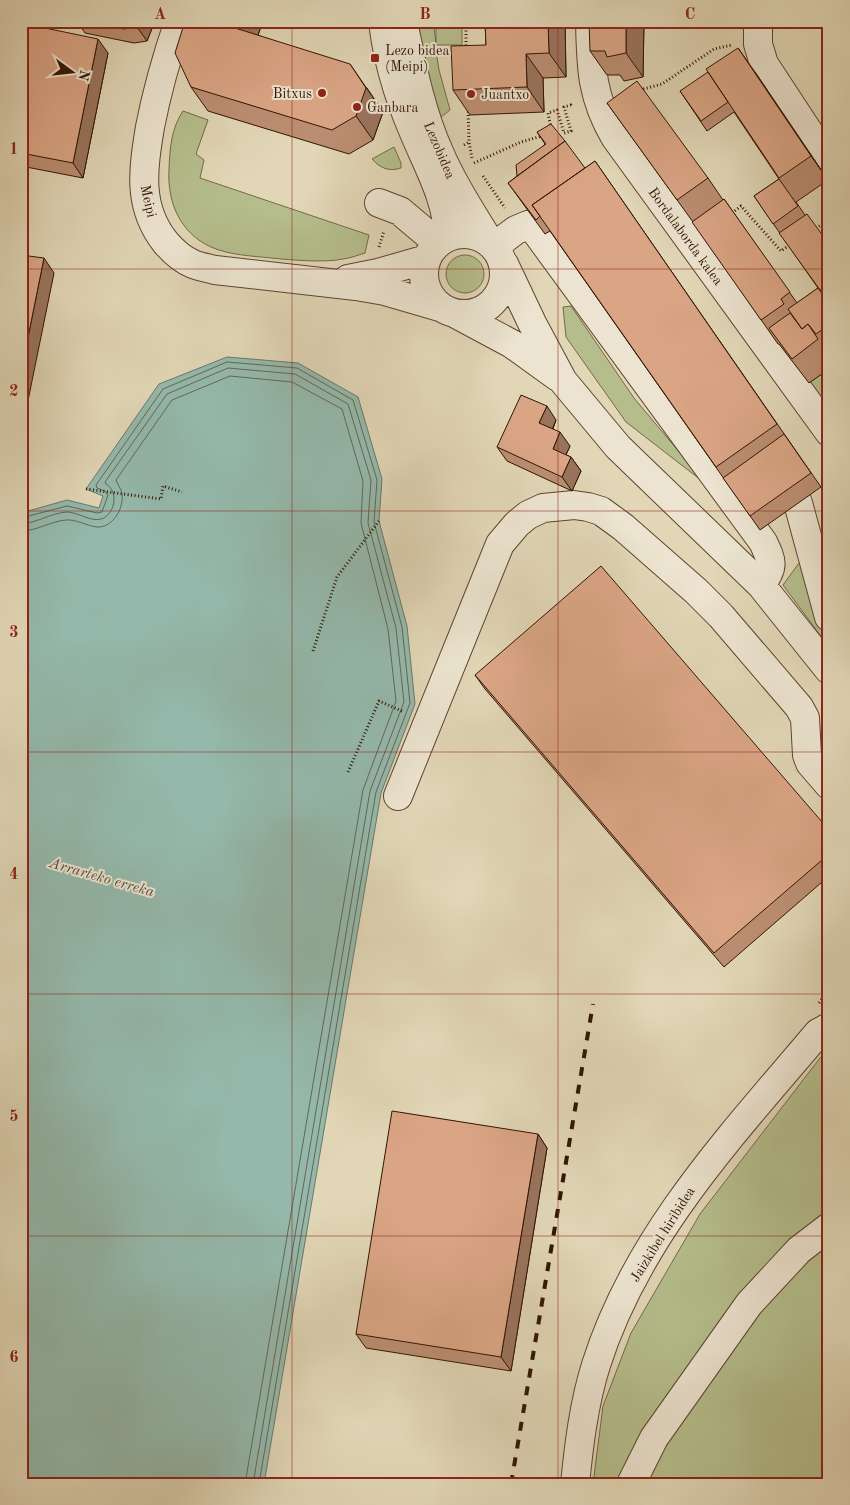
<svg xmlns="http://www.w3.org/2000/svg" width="850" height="1505" viewBox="0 0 850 1505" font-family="'Old Standard TT',serif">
<rect width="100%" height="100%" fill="#e1d6b6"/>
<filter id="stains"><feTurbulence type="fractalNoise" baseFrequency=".004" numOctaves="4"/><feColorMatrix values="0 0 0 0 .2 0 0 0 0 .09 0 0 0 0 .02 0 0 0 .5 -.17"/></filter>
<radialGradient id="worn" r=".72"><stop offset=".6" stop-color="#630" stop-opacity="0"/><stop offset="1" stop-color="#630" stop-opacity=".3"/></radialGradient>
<path fill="#b5bd8c" stroke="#746847" d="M417,21H433L436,43V21H462V45H435L439,70L450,110L440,118L423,71Z
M183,111L208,120L196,154L204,160L200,178L369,235L365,253C358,255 351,258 343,259C325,263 291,260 271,258C252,256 229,255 211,247C180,233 167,202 169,169C170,148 171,129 183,111Z
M394,147L401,163V168C389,172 380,168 372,159Z
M446 274a19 19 0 1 1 38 0a19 19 0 1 1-38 0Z
M571,306L634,398L706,484L626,422L566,337L563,307Z
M829,369V408L809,383Z
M829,522V647L783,585Z
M829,1051V1484H593L603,1406L631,1333L700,1214L820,1058Z"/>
<path fill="#94b9ac" stroke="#6d7768" d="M227,357L298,363L358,397L382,479L379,521L407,626L415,704L381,793L264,1484H21V513L67,500L99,508L103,496L86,489L159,384Z"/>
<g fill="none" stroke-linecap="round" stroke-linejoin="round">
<path stroke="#636657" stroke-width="1" d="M21,518L67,506L97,513L102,512L108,495L105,491L97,488L96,485L163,389L227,362L297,368L353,400L377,480L374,522L402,627L410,703L376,792L259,1484
M21,524C37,523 51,513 67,512C78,512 90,522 101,519C114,516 120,492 106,484L105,482L167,394L228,368L295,374L348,404L371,480L368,523L396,628L404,702L370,791L253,1484
M21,531C37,531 51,521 66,520C76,519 87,526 97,527C113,528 124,508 122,494C121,488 117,484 116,480L172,400L230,376L292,382L342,409L363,481L361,523L388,629L396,701L363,790L245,1484"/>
<defs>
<path id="minor" d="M179,21C167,56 157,91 150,127C143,170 137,207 166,243C173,251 183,260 193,264C200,267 208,268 215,270L356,286L385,291L440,307
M383,21C387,58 398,95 412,128C426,163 448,199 448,237
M403,21C412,66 421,113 440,154C453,185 472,213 489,241
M590,21C591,67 591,96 615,137L829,432
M758,21V44L764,64L829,163
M379,203L400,211L438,243
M424 274a40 40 0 1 1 80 0a40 40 0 1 1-80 0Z
M504,239L516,230L528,225L536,232L763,542C773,563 774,566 761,585
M504,264L532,323L563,381L618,447L761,585L829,670
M348,279L378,273L427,259
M456,314L512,344L558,377
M798,503L829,617
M398,796L500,544L517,524L528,515L543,508L574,505L588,507L601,511L623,527L696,591L721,616L799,707L805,718L807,755L810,763L829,785
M575,1484C579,1444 584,1403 596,1365C637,1235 732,1135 818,1033L829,1027
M631,1484L654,1438L749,1304L799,1250L829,1227"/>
</defs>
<use href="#minor" stroke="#5e442f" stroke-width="30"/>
<path stroke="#321402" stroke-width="3" stroke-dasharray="1 2.5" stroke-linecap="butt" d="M466,49V21
M640,90L662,84L714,49L732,45
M468,108L469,142
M551,128L548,113L557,110L564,133L571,131L564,107L571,105L572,107
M464,145L469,142L472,158
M474,163L521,142L542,136
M483,176L505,208
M732,213L741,206L781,251L791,244
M813,230L829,220
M379,247L384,231
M86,489L161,499L163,486L182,492
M313,651L337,577L379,521
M348,772L379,701L404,712
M819,1003L829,990"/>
<use href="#minor" stroke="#ece4d0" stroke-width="28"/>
<path stroke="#321402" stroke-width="4" stroke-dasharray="9 9" stroke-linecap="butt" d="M511,1484L593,1004"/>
</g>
<path fill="#bb8e72" stroke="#321402" d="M77,21H153V26L147,41L134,43L85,33Z
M185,21H263L258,35L367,88L383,112L373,140L349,154L208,111L191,87Z
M485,21H565L566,77L543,78L544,112L470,115L453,90L486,45Z
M644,21L643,77L624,81L620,75H607L590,51Z
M665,21H705V26L670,28Z
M21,23L108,53L83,178L21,166Z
M755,72L828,180L796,202L805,215L829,244V346L825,348L829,354V369L809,383L779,344H778L693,222L607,103L708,178L723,200L724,199L797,303L818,288L754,196L779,179L734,112L707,131L680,91Z
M537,132L585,168L595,161L821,487L760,530L550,231L545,234L508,183L517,176L545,144Z
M556,420L553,429L570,446L566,455L571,457L581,471L572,491L507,461L497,447Z
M475,675L829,830V876L724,967L485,689Z
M538,1134L547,1148L511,1371L366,1348L356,1334Z"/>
<path fill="#99745d" stroke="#321402" d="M139,21H153V26L147,41L137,27Z
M237,21H263L252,52L235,28Z
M548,21H565L566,77L549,53Z
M626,21H644L643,77L626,53Z
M701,21H705V26Z
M98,39L108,53L83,178L73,163Z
M738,48L755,72L828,180L811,156Z
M526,54L543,78L544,112L527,87Z
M350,64L383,112L373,140L356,116Z
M44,258L54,273L21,435V372Z
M547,406L556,420L549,437L539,423Z
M560,432L570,446L562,463L553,449Z
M571,457L581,471L572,491L562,477Z
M538,1134L547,1148L511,1371L501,1357Z"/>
<path fill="#daa585" stroke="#321402" d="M88,21H139L137,27L124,29Z
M185,21H237L235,28L350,64L366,88L356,116L332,130L191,87L175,53Z
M485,21H548L549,53L526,54L527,87L453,90L451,46L486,45Z
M589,21H626V53L607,57L605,51H590Z
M21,23L98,39L73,163L21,153Z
M738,48L811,156L779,178L706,69Z
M708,72L728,102L701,121L680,91Z
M637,81L708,178L677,200L607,103Z
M551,124L565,141L517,176L516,165L546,144L537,132Z
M565,141L585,168L532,205L540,216L536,220L508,183Z
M595,161L777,424L716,467L532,205Z
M779,179L798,206L773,224L754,196Z
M724,199L790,292L781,299L784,304L761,320L692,222Z
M807,214L829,244V284L820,290L779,233Z
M21,255L44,258L21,372Z
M818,288L827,301L829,300V325L816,334L808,324L802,329L788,309Z
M790,313L802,329L808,324L818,339L792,359L769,328Z
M521,395L547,406L539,423L560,432L553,449L571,457L562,477L497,447Z
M784,434L811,473L750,516L723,478Z
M601,566L829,830V854L714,953L475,675Z
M392,1111L538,1134L501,1357L356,1334Z"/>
<path fill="none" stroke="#8f2418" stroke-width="1" stroke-opacity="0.55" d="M292,21V1484M558,21V1484M21,269H829M21,511H829M21,752H829M21,994H829M21,1236H829"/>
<g fill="#8f2418" stroke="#ece4d0" stroke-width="2">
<rect x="370" y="53" width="10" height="10" rx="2.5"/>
<circle cx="322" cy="93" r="5"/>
<circle cx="471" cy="94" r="5"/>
<circle cx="357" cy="107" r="5"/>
</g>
<g text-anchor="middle" stroke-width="4" stroke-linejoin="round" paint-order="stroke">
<g font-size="14" fill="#321402" stroke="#ece4d0" text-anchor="start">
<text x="385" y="55">Lezo bidea<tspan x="385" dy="16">(Meipi)</tspan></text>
<text x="312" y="98" text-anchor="end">Bitxus</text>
<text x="481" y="99">Juantxo</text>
<text x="367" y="112">Ganbara</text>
</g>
<g font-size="14" fill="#321402" stroke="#ece4d0">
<text transform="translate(440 150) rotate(67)" y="5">Lezobidea</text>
<text transform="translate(149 201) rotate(77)" y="5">Meipi</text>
<text transform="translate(686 236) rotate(54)" y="5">Bordalaborda kalea</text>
<text transform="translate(662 1234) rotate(-58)" y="5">Jaizkibel hiribidea</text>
</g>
<g font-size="15" font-style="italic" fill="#544e3e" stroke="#ece4d0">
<text transform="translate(102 877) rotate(16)" y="5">Arrarteko erreka</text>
</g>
</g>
<rect width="850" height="1505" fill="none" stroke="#e1d6b6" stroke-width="55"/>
<g transform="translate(72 72) rotate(105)" stroke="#ece4d0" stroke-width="4" paint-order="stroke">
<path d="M0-4L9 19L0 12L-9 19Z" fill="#321402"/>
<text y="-8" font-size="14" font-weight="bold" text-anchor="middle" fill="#321402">N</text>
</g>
<rect x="28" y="28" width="794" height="1450" fill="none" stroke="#8f2418" stroke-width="2"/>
<g font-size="16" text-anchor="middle" font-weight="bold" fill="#8f2418">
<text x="160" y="19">A</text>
<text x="425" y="19">B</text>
<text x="690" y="19">C</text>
<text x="14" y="154">1</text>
<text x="14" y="396">2</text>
<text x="14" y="637">3</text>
<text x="14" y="879">4</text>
<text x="14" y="1121">5</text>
<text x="14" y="1362">6</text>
</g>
<rect width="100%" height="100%" filter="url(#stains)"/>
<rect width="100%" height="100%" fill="url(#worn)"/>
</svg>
